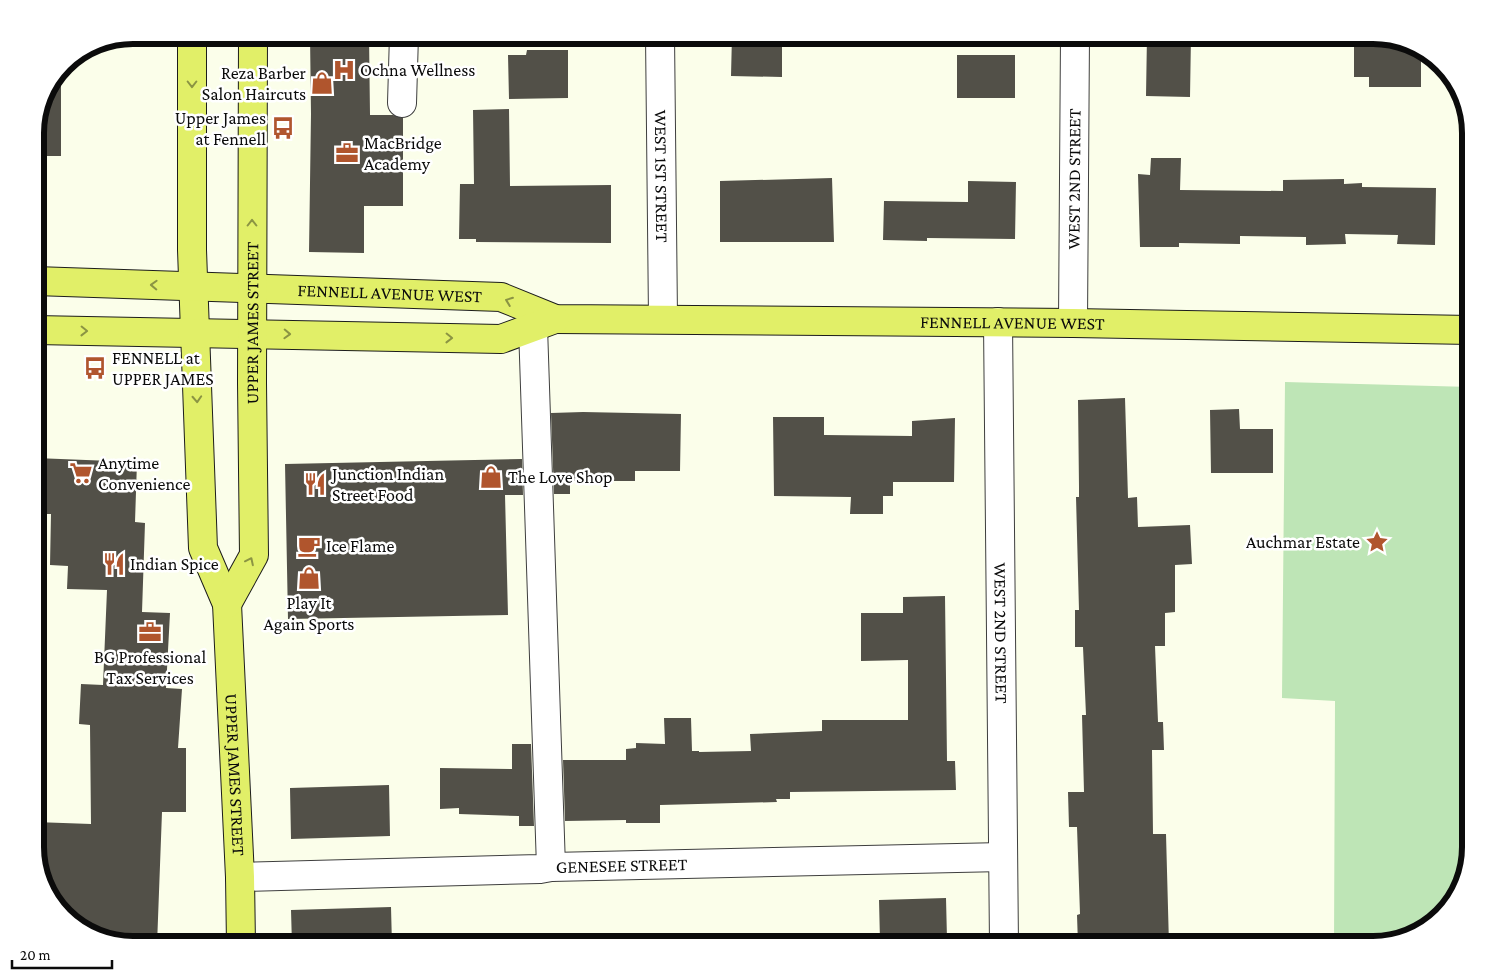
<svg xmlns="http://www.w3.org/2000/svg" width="1506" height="980" viewBox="0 0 1506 980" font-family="'Crimson Pro',serif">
<rect width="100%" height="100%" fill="#fbfeea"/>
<path fill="#bee5b6" d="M1285,382L1471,387V847L1455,901L1422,932L1373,945H1334L1335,701L1282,698Z"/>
<path fill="#525048" d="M310,35H369L370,115H393L403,118V206H364V253L309,252L311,114Z
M732,35L782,36V77L731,76Z
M1147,35H1191L1190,97L1146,96Z
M1354,47H1413L1421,50V87H1369V77H1354Z
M527,50H568V98L509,99L508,55H526Z
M957,55H1015V98H957Z
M61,67V156H35V127L43,95Z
M509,109L510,186L611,185V243L476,242V239H459L460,184H474L473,110Z
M1151,158H1181L1180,190L1283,191V180L1344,179V184L1362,183V187L1436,188L1435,245L1397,244L1398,235L1345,234L1346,244L1306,245V237L1240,236V244L1179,243V247H1140L1138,174L1150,175Z
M832,178L834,242H720V181Z
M968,181L1016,182L1015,239L927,238V241L883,240L884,201L968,202Z
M1125,398L1128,498L1137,497L1138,527L1190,525L1192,564L1175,565V612L1165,613V646H1155L1158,722H1163L1164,750H1152L1153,834H1166L1169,945H1078L1077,915L1080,914L1077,827H1069L1068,792H1084L1082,715H1086L1083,647H1075V610H1079L1076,497H1079V487L1078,400Z
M1239,409L1240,429H1273V473H1211L1210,410Z
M583,412L681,414L680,471H635V481H570V494H554L551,413Z
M773,417H824V435L912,436V421L955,418L954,482H893V496H883V514H850L851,497L774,496Z
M35,458L137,462L135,522L145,523L142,612L170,613L166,688L182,689L178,748H186V812H162L157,945H133L79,929L48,896L35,853V822L91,824L90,725L79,724L81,684L103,685L107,590L67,589L68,566L50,565L51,514H35Z
M522,459L523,495H505L508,615L288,619L285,464Z
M945,596L947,761H955L956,790L790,792V799H776L777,802L660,805V823H626V820L565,821L563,760H626V749L636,748V743L665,744L664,718H691L692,751H699V752L751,751L750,734L822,731V720H908V660L861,661V613H903V597Z
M512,744H531L534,826H519V816L459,814V808L440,809V768L512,769Z
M389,785L390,836L291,839L290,788Z
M946,898L947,939L880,941L879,900Z
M391,907L392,945H292L291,910Z"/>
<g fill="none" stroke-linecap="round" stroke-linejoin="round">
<defs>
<g id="minor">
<path id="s1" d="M660,35L663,318"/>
<path d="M402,103L404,35"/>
<path id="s2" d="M998,322L1004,945"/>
<path id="s3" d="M1073,323L1075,35"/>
<path d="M533,327L551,867"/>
<path id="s4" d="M240,877L540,869L551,867L1003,857"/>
</g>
<g id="major">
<path id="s5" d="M192,35V250L203,548L227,604L240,877L241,945"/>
<path id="s6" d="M35,281L501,297L555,319L1073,323L1471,330"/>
<path d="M35,330L501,339L555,319"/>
<path id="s7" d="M227,604L254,555L252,383L253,35"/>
</g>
</defs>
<use href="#minor" stroke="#3e3e3e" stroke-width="30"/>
<use href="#major" stroke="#1c1c1c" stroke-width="30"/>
<use href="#minor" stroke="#fff" stroke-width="28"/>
<use href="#major" stroke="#e1ef68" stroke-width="28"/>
</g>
<defs><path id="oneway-chevron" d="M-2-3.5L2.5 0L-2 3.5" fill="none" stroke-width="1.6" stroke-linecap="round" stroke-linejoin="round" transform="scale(1.25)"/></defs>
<g stroke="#8b9443">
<use href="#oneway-chevron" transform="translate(192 84) rotate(90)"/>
<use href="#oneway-chevron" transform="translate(252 223) rotate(-90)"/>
<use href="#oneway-chevron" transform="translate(154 285) rotate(-178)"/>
<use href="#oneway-chevron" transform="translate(509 301) rotate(-159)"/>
<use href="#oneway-chevron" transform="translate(84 331) rotate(1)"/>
<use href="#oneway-chevron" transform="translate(287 334) rotate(2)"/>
<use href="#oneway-chevron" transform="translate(449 338) rotate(1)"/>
<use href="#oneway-chevron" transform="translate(197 399) rotate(87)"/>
<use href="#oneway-chevron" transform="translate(250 561) rotate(-64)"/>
</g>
<defs>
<symbol id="hospital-bare" viewBox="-9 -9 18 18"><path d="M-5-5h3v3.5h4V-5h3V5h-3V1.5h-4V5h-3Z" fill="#b0552d" stroke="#fff" stroke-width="2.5" paint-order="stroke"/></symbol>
<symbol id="shop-bare" viewBox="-9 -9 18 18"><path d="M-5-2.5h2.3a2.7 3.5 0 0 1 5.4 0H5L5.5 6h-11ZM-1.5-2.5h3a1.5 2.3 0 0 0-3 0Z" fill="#b0552d" stroke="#fff" stroke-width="2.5" paint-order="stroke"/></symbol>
<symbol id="bus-bare" viewBox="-9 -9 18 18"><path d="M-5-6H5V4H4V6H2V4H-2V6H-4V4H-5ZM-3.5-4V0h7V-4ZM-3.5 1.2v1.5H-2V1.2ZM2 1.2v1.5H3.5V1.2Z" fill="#b0552d" stroke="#fff" stroke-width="2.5" paint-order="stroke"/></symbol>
<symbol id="office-bare" viewBox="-9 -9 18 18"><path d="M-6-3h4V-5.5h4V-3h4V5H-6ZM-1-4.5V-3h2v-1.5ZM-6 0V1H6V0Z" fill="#b0552d" stroke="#fff" stroke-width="2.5" paint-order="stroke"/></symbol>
<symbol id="supermarket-bare" viewBox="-9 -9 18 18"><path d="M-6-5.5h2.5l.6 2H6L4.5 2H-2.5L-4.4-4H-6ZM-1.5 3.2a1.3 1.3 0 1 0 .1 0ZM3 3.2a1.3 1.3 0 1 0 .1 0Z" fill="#b0552d" stroke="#fff" stroke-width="2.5" paint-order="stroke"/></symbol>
<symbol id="restaurant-bare" viewBox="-9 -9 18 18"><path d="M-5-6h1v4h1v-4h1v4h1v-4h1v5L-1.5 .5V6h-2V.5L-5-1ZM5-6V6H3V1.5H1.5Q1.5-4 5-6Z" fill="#b0552d" stroke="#fff" stroke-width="2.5" paint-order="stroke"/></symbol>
<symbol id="sight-bare" viewBox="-9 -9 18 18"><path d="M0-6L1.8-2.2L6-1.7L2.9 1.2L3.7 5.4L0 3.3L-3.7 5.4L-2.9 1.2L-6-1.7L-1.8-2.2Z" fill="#b0552d" stroke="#fff" stroke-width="2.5" paint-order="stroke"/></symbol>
<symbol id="cafe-bare" viewBox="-9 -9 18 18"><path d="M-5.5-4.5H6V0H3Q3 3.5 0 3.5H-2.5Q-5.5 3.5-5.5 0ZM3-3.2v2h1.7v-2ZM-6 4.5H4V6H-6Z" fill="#b0552d" stroke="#fff" stroke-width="2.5" paint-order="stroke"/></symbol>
</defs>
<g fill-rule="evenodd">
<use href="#hospital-bare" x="328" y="54" width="32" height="32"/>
<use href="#shop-bare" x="306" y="67" width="32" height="32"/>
<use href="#bus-bare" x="267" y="112" width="32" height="32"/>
<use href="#office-bare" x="331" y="137" width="32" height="32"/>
<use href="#bus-bare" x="79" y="352" width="32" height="32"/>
<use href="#supermarket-bare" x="65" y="457" width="32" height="32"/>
<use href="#shop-bare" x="475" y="461" width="32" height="32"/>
<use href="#restaurant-bare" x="299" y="468" width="32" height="32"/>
<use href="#sight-bare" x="1361" y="526" width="32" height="32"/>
<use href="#cafe-bare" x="293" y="530" width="32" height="32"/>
<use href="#restaurant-bare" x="98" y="548" width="32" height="32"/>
<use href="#shop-bare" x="293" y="562" width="32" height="32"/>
<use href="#office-bare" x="134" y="616" width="32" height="32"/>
</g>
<g text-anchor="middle" stroke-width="5" stroke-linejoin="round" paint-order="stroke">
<g font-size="18" fill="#0b0b0b" stroke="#fff" text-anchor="start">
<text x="360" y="76">Ochna Wellness</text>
<text x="306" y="79" text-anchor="end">Reza Barber<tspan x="306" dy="21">Salon Haircuts</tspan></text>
<text x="266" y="124" text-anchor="end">Upper James<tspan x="266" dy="21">at Fennell</tspan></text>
<text x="364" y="149">MacBridge<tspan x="364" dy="21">Academy</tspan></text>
<text x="112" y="364">FENNELL at<tspan x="112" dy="21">UPPER JAMES</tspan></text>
<text x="98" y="469">Anytime<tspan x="98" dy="21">Convenience</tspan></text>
<text x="332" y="480">Junction Indian<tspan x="332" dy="21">Street Food</tspan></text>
<text x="508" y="483">The Love Shop</text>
<text x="1360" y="548" text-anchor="end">Auchmar Estate</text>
<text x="326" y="552">Ice Flame</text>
<text x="130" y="570">Indian Spice</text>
<text x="309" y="609" text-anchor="middle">Play It<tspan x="309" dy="21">Again Sports</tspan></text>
<text x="150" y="663" text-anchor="middle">BG Professional<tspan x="150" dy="21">Tax Services</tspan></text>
</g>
<g font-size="18" fill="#0b0b0b" stroke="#fff">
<text dy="6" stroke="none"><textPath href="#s1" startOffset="141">WEST 1ST STREET</textPath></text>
<text dy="6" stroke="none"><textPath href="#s3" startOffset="144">WEST 2ND STREET</textPath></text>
<text dy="6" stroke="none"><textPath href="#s6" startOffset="355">FENNELL AVENUE WEST</textPath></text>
<text dy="6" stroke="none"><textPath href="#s7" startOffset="288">UPPER JAMES STREET</textPath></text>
<text dy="6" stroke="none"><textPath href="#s6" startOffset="982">FENNELL AVENUE WEST</textPath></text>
<text dy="6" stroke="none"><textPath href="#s2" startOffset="311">WEST 2ND STREET</textPath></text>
<text dy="6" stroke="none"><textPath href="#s5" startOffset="745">UPPER JAMES STREET</textPath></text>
<text dy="6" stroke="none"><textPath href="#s4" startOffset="382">GENESEE STREET</textPath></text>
</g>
</g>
<path d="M0 0H1506V980H0ZM133 44H1373A89 89 0 0 1 1462 133V847A89 89 0 0 1 1373 936H133A89 89 0 0 1 44 847V133A89 89 0 0 1 133 44Z" fill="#fff" fill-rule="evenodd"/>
<path fill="none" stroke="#0b0b0b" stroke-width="6" d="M133 44H1373A89 89 0 0 1 1462 133V847A89 89 0 0 1 1373 936H133A89 89 0 0 1 44 847V133A89 89 0 0 1 133 44Z"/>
<path d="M12 960v8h100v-8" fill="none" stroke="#0b0b0b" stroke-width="2.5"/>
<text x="20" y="960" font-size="15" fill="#0b0b0b" stroke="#ffffff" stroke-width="4" paint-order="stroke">20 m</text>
</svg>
